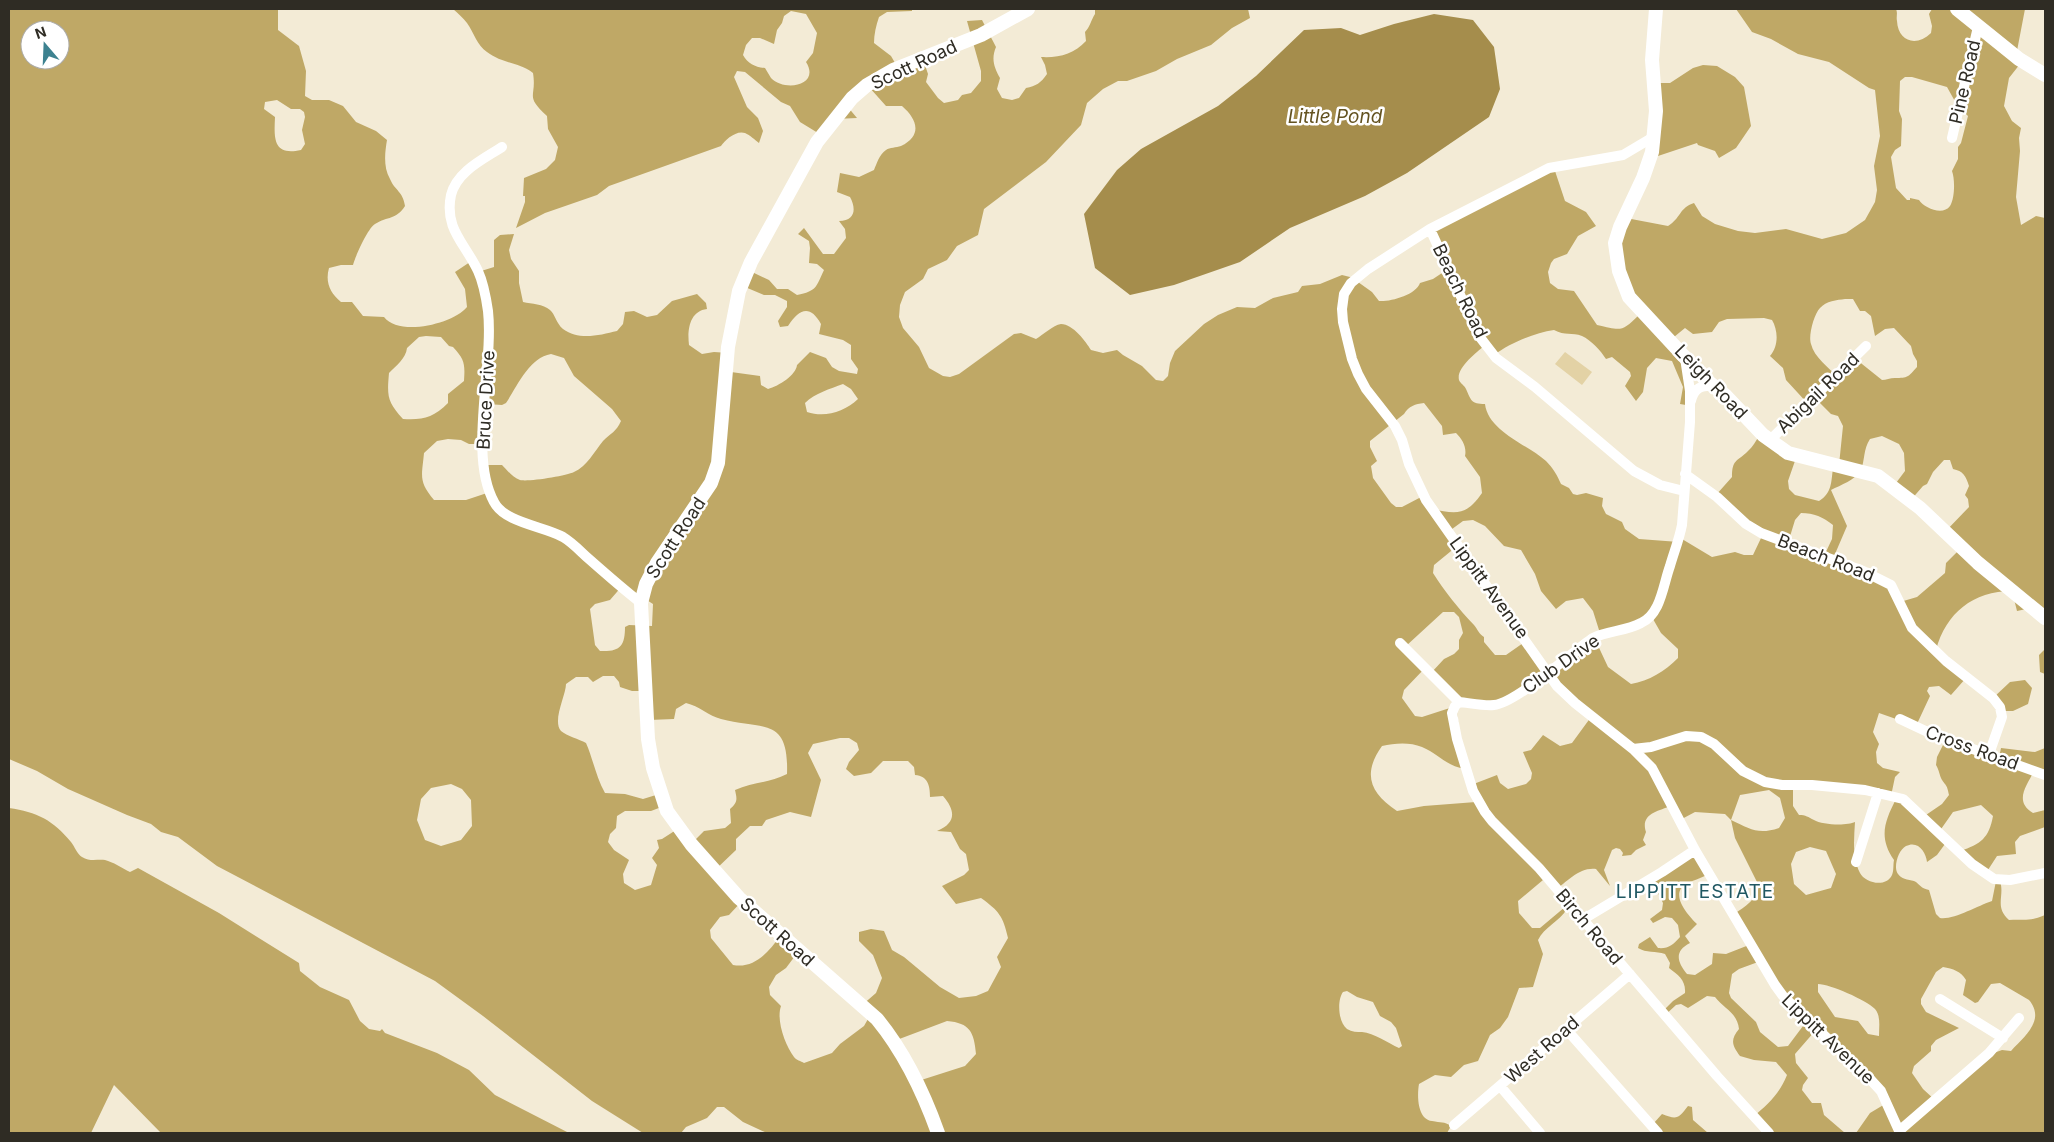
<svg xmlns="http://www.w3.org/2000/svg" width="2054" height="1142" viewBox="0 0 2054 1142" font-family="Inter,sans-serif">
<rect width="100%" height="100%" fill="#f3ebd6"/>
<path fill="#e3d2a5" d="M1565,352L1592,372L1582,385L1555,364Z"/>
<path fill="#bfa866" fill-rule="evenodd" d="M9,9H278V30L299,46L306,71L305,96L312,100H329L343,106L356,122L376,131L387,140C385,152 383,167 390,179C395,191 403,191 405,206C396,220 388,216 375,224C368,228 355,257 353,265H341L329,268C325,282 330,293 341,302H352L363,316L384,317C399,337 453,324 467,307L465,289L455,272L470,262L478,272L494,267V240L500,235L514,234L509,250L511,259L519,271V283L523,302C532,304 543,304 550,310C555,314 556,323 563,329C579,341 600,335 617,331L623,324L625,312L634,311L647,317L657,315L672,301L697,294L706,303L707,309C690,311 687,329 689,345L702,354L714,352L729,353L731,372L760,376L761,385L768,389C779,386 796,375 797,365L810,352L826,358L832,367L839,371L857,374L858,369L851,359V345L843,340L819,334L821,324C810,304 799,309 788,326L780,327L778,321L787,307V301L775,295H764L745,287L752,272L769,280L777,289H788L797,295C817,291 816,287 824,270L817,264L809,263L810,248L809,241L798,234L804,228L823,254H834L846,238L845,229L839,221C856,221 856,208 850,197L837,192L840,173L859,177L874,170C877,163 879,155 886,150C890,147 896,148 901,146C923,135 917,119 902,106H886L869,87L847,106L857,118L835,119L818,133L800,122L790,106L781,102L745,72L737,71L734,77L747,107L758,118L763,131L759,143C755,140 750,135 745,133C736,130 725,140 721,146L609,186L597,195L545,213L516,228L525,202V196H523L524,178L546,169L555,160L558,147L548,129L547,116C524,95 537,98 533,73C519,62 503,64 487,52C477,45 474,33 467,23C463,18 458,13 453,9H912V11L887,12L879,17C876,26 874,34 874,43L891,56L898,68L923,59L928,74L926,82L938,98L944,103L958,100L962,95L971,93L981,81V71L967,21L982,20L996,47C991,59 994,67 1000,78L997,89L1002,98L1012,100L1019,98L1026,88C1036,86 1041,83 1047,74L1045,65L1041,57C1059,58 1074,54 1086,41L1085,32C1090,27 1091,20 1095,14V9H1248L1250,18L1232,28L1211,45L1177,59L1156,71L1127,81H1118L1103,89L1087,103L1081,125L1046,162L984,209L978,235L957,246L947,260L928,269L923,279L905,292L900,305L899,317L903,328L919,347L929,368L943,376L950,377L959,374L1014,334L1021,333L1036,339C1043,335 1053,325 1061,324C1073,324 1086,342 1091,350L1103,353L1117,350L1123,355L1142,366L1156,380L1163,381L1168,376L1170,363L1175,351L1204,324L1218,315L1237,307L1255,308L1273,298L1298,292L1302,286L1320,284L1342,275L1358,279V282L1372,292L1379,301C1390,302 1416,295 1420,283L1433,279L1445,271L1432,232L1545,169L1555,171L1565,201L1586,212L1596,226L1578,236L1567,254L1554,259L1551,263L1548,272L1550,283L1558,289L1574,291L1597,325C1621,330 1621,333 1639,315L1617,258L1626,218L1668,226C1681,218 1679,208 1694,203L1702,216L1715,224L1738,231L1755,233L1786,229L1822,239L1846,233L1865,220L1875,202L1877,190L1874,166L1880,136L1875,90L1869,88L1829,62L1798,54L1771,39L1752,32L1736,9H1896C1898,14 1896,16 1897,21C1898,42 1917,47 1931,33L1932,26L1929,14L1932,9H2025L2016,56L2020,64L2009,78L2004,106L2012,121L2021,128L2019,138L2020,151L2016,197L2021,225L2036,216L2045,218V620L2031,608L2017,611L2012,591C1973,591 1946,613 1936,650L1966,678L1951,695L1939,686L1929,687L1927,691L1930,696L1916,726L1879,713L1873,732L1879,744L1876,752L1877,763L1883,768L1900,772L1895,777L1891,796L1793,786V806L1799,815C1806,815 1808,817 1814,820C1822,825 1847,826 1855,822C1854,839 1852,857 1860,873C1865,883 1886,888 1892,875C1894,871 1893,864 1894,860C1878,837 1885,821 1896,799L1923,817L1942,804L1949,795C1947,783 1945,786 1941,778C1939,773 1939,770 1936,765L1937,757L1946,739L1999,758L2001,748L2035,752L2045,748V775L2034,771C2026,787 2014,801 2033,813L2045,810V827L2020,836L2015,842L2016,854L1997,856L1986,873L1960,851C1981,844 1989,838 1993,816L1981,805L1953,812L1939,832L1945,844L1937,855L1927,862C1926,852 1918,840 1906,846C1898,850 1893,868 1898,874C1903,881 1911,879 1916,882C1921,886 1921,888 1929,890L1936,914L1940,918C1954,920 1977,906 1992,901L1996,881H2000C2005,896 1994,907 2009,920C2025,919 2029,922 2045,915V1133H1856L1870,1113L1885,1104L1881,1093L1815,1031L1795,1054L1796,1063L1808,1078L1803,1085L1802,1090L1812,1103H1821L1824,1115L1845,1133H1767L1752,1118C1768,1104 1779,1095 1787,1075L1776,1062L1754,1060L1740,1056C1732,1045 1730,1040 1739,1029C1737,1012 1724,1009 1715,997L1707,996L1688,1008L1681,1004L1676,1005L1663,1017L1659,1015L1673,1001L1685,993C1686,980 1678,975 1669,968L1670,963L1665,954C1656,951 1646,953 1638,948L1639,944L1650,937L1658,948C1668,949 1673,945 1680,937L1678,925L1672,918L1665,917L1653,923L1650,919L1662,910L1663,903L1652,881L1696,854L1708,874C1701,879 1692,880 1686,884C1669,894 1688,915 1697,924L1685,936L1690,943C1674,951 1677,962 1687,974L1695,975L1712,964L1713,953L1726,954L1749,945L1734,914C1745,907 1757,899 1759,886L1735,838L1731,820L1725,814L1695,812L1680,820L1671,806C1658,811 1640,814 1646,832L1643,840L1646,845L1636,850L1631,855L1622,856L1623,853L1620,849L1616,848L1612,850L1604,870L1610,886L1596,869C1579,867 1567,882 1554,891L1543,880L1518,901L1519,913L1532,928H1540L1565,907L1567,909C1559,922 1544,927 1538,940L1543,954L1533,987L1519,988L1508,1017L1500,1028L1490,1035L1478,1061L1464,1065L1451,1077L1435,1075L1419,1084C1417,1095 1417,1119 1432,1121C1441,1123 1444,1121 1451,1126L1447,1133H767L743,1122L724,1107H717L707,1118L686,1127L681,1133H643L592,1101L483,1016L435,981L217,866L178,837L161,832L151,824L127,815L68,789L37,771L9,759ZM791,11L806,14L817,33L813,53L806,62C821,86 784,92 771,78C769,75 767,71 765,68C755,67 748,64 743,55L746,45L752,38H760L774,44L777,30L782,23L784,16ZM30,30H60V60H30ZM1905,77H1912L1947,87L1957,105L1968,116L1961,143L1958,147V159L1952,171C1955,179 1955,198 1950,206C1943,216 1924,208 1919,200L1910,198V200H1907L1896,188L1891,157L1895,150L1901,146L1902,119L1899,111L1900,81ZM277,100L291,109H300L304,112L305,117L302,130L305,144L301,150C273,156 274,139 275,117L264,109L265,102ZM1845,299H1853L1860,311H1865L1871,316L1875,336L1885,329L1894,328L1911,346L1913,354L1917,361V367C1908,377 1908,378 1895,378C1890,378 1886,380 1882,380L1857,360L1838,377C1829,368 1814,357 1811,344C1808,336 1814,314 1820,308C1826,301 1837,300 1845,299ZM1764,318L1772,320C1778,330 1779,346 1770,356L1783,368L1786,380L1809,405L1817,400L1831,414L1838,416L1843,426L1839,465L1833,468C1831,483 1832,493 1819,501L1795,495L1789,489L1788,481L1796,458L1760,435C1756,440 1753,447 1748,451C1737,462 1732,459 1732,477L1716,495L1762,536L1753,555H1744L1735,552L1712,557L1682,539L1679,542L1639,539L1625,529L1622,522L1606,514L1602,506L1603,498L1586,493L1577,495L1573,494L1569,488L1561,484C1557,475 1553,468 1546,461C1528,445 1488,431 1485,404C1471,404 1471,400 1466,389C1465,386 1460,383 1459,380C1456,368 1477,352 1484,346L1494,355C1510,343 1534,333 1554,330C1565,336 1572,332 1582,336C1591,340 1601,351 1606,359L1612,357L1630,372L1631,376L1625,386L1636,401L1643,392L1647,368L1656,358L1672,361L1683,387L1680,404L1686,405L1690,380L1674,337L1685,328L1693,334L1712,332L1719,322L1727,319ZM426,336L441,337L449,346L453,347C465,360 465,364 464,381L448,394V403C433,418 423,420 403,419C387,401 387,396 389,373C396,366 406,358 407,348L419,337ZM551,354L564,358L574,376L612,409L621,421C616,432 611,433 603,441C594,452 587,466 574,472C566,476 528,482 520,480C513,478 507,470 502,465H488L490,492L466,500H434C418,481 422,476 424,453L437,441L448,439L461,440L469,444H484L487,404L502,405L506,403C518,385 529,358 551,354ZM843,384L851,389L858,399C844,412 825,418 807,412L805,403C815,393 830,389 843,384ZM1424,403L1442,426L1443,435L1456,433C1462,439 1467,447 1465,456L1480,477L1482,493C1466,516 1457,514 1431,509L1423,496L1402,507H1396L1391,503L1373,478L1371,466L1377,461L1370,447V441L1404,414C1409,406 1415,404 1424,403ZM1882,436L1899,444L1904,453L1905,471L1893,487L1910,501L1923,486L1927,484L1933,472L1944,460H1950L1953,469C1963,471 1966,476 1969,486L1965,495L1968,499L1969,507L1943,534L1959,550L1946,563L1945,573L1917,597L1900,602L1889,585L1832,561L1847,526L1831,490C1841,485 1855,480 1861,470C1865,460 1863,450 1870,439ZM1801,513C1814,513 1823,517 1833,525L1832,539L1824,556L1788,543L1795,520ZM1473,520L1485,526L1504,546L1521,550L1535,574L1541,591L1556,609L1566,601L1583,598L1593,611L1599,630L1602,633L1653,619L1661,633L1678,649V658C1665,671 1649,681 1631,684L1608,667L1594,637L1548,672L1526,641L1506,655H1495L1484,642V637C1479,634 1478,630 1474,625C1458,608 1445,592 1433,573L1434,565L1456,547L1448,532L1463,521ZM623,585L653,604L652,626L629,625L625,627C625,646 620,652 600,651L595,645L590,609L595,604L610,600ZM1443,612H1454L1459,617L1463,633L1459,640V649L1454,654L1444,659L1431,673L1469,704L1514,701L1549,674L1591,717L1572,743L1560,746L1543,735L1531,750L1523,752L1532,773L1531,779L1526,784L1508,789L1500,783L1497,775L1471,785L1476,802L1424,806L1397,811C1370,793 1362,774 1382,746C1395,743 1410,742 1422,747C1439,754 1446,766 1465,769L1456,706L1422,717L1415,716L1402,698L1404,690L1425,668L1406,646ZM603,676H614L619,682L620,687L632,691H649V720L674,719L676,709L686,703C699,706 709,716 721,719C763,730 789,716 787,774C770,783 752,782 735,790C737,799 738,802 730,809L731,823L725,828L704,831L690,845L676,830L662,839L657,840L659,848L652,858L657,865L651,885L635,890L624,883L623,874L629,860L614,850L608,842L610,834L616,828L617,816L625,811H651L664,806L656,795L643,799L625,794L605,793C596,777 593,759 586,743C579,739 567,736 561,731C552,721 566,695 566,684L576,677H588L593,682ZM840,738H849L857,743L859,750L849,762L846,769L854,776L871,773L883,761H908L914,767L915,775C928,776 930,786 930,797L943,796C956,811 956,823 937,831L951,832L960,849L966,854L969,870L964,875L942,886L956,904L981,898C999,911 1003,916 1008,938L997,957L1001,967L988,991L976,996L959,998L940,987L904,957L892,950L884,931L871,929L859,932V941L873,955L882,978L876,993L861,1006L868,1019L864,1026L840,1044L832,1053L804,1063C801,1061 796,1060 794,1057C785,1045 776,1020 781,1006L770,995L769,987L776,975L786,968L798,952L780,936C769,952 754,969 733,965L711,938L710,930L720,917L729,915L742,901L714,871L736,850V839L750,826H762L766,820L790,812L811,817L821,780L808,753L813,744ZM451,784L462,789L471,800L472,826L461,840L441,846L425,840L417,820L421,799L431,788ZM1769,790L1780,798L1785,818L1779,828C1758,835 1750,829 1731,820L1740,795ZM1810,847L1826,851L1836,874L1831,888L1806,895L1794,884L1791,864L1796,852ZM1758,962L1806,1022L1788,1046L1778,1047L1760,1032L1756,1022L1731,998L1729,993L1732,974L1739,969ZM1943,967C1953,969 1961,971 1966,980L1963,995L1975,1003L1978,1002L1991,984L2000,983L2029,1000C2046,1020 2024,1037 2011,1051L2002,1050L1991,1054L1935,1100L1923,1089L1912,1073L1914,1066L1931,1051V1046L1936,1040L1959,1028L1926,1012L1921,1004V999L1936,972ZM1818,984C1830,984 1866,1000 1875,1009C1881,1016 1879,1027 1879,1036L1868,1034L1858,1021L1835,1017L1818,992ZM1347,991L1357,997L1373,1002L1380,1016L1391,1022L1396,1028L1402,1046L1399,1048C1388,1043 1374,1033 1362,1032C1357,1032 1352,1032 1347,1029C1338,1022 1337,1000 1343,992ZM947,1021C970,1023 974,1032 976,1054L965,1066L915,1082L894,1041Z
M1703,65L1717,66L1735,77L1744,87L1751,126L1736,148L1719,158L1715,151L1698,145L1697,143L1652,158L1654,83H1670L1693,68Z
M2045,649V674L2040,672L2039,655Z
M2025,680L2032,688L2028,704L2013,711H2001L1993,698L2010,682Z
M9,808C37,812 53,820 71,842C75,847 77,854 82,857C90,862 97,859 105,860C113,862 122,868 130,872L138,868L219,913L299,963L300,971L320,987L349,1000L360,1021L369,1029L380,1031L382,1029L385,1033L437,1053L469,1070L495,1095L569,1133H161L114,1085L91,1133H9Z
M1688,1106L1692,1107L1693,1120L1708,1133H1659L1653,1124L1662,1114C1677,1120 1678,1119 1688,1106Z"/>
<path fill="#a58d4c" d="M1434,14L1473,20L1494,47L1500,89L1489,117L1407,173L1365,196L1290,228L1240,262L1174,285L1130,295L1095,268L1084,214L1117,170L1141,149L1218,106L1256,76L1304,30L1341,28L1360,35L1394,24Z"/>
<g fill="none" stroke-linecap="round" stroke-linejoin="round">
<path stroke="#fff" stroke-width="10" d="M1655,136L1623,155L1549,168L1430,229L1368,269L1351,283L1344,294L1342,309L1343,322L1352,359L1358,374L1366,389L1395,426L1402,440L1409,464L1426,500L1557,686L1575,703L1633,749L1652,768L1695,850L1775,985L1783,996L1870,1079L1881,1091L1900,1133
M1952,138L1978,27
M502,147C484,159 457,171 451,195C444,229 465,243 478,271C484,284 486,297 488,311C494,366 468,455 494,502C505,523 543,526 563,537C573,543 581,552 589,559C606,574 623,589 641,603
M1430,229L1479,336L1496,358L1535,387L1634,471L1660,485L1684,491
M1691,401C1694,388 1701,385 1714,386
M1770,440L1866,346
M1685,474L1717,497L1746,524L1761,533L1863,571L1891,585L1912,628L1946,661L1993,698L2000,707L2002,717L1989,754
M1400,643L1459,702C1470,703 1483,706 1494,705C1516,703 1571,653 1593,638C1608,631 1626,631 1641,623C1661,614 1663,585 1670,566C1674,552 1679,540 1682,525L1690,422V391L1685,358
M1459,702L1455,706L1452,713L1457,739L1473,791L1485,812L1492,821L1539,868L1717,1076L1769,1133
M1900,719L1934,735L2045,775
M1633,749L1651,747L1686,736L1701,737L1714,744L1743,771L1765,782L1782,785H1812L1865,790L1903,799L1972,864L1994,879L2010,880L2045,873
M1856,862L1878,793
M1582,920L1662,872L1695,850
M1940,999L2003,1038
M1566,1029L1658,1133
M1500,1086L1540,1133
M1454,1125L1630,974
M1899,1131L1989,1053L2019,1018"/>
<path stroke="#fff" stroke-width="14" d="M1656,9L1652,60L1656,111L1652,152L1643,178L1620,227L1615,243L1619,271L1629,297L1705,379L1726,396L1763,435L1788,453L1878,476L1920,508L1978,563L2045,618
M1957,9L2019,59L2045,75
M938,1133C923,1091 905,1053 877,1019L739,898L691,844L667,811L653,768L648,739L641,603L646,584L657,563L711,483L718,463L728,347L739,291L751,262L817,142L852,98L867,85L893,70L981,35L1028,9"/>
</g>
<g text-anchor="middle" stroke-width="5" stroke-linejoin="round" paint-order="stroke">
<g font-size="18" fill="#2f2c24" stroke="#fff">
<text transform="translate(914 65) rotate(-25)" y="6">Scott Road</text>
<text transform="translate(1965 82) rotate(-77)" y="6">Pine Road</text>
<text transform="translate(1460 291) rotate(64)" y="6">Beach Road</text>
<text transform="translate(1711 382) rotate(46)" y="6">Leigh Road</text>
<text transform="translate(1818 393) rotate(-44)" y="6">Abigail Road</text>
<text transform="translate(486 400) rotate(-87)" y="6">Bruce Drive</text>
<text transform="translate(676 538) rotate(-57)" y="6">Scott Road</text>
<text transform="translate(1826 558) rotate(21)" y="6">Beach Road</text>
<text transform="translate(1489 588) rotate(54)" y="6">Lippitt Avenue</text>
<text transform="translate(1561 664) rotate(-35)" y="6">Club Drive</text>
<text transform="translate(1972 748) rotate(20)" y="6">Cross Road</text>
<text transform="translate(1589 927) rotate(50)" y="6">Birch Road</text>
<text transform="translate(777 932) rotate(42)" y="6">Scott Road</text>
<text transform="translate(1828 1039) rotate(44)" y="6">Lippitt Avenue</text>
<text transform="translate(1542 1050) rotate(-41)" y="6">West Road</text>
</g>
<g font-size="19" font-style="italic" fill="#645321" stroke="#fff">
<text x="1335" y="123">Little Pond</text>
</g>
<g font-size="19" letter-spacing="1" fill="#1f5762" stroke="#fff">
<text x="1695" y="898">LIPPITT ESTATE</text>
</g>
</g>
<rect width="2054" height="1142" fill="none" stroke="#2f2c24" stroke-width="20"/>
<g transform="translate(45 45) rotate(341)"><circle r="24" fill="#ffffff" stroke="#acaba7"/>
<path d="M0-4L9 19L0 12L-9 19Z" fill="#3d8290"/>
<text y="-8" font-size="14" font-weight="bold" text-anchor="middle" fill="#2f2c24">N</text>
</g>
</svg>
